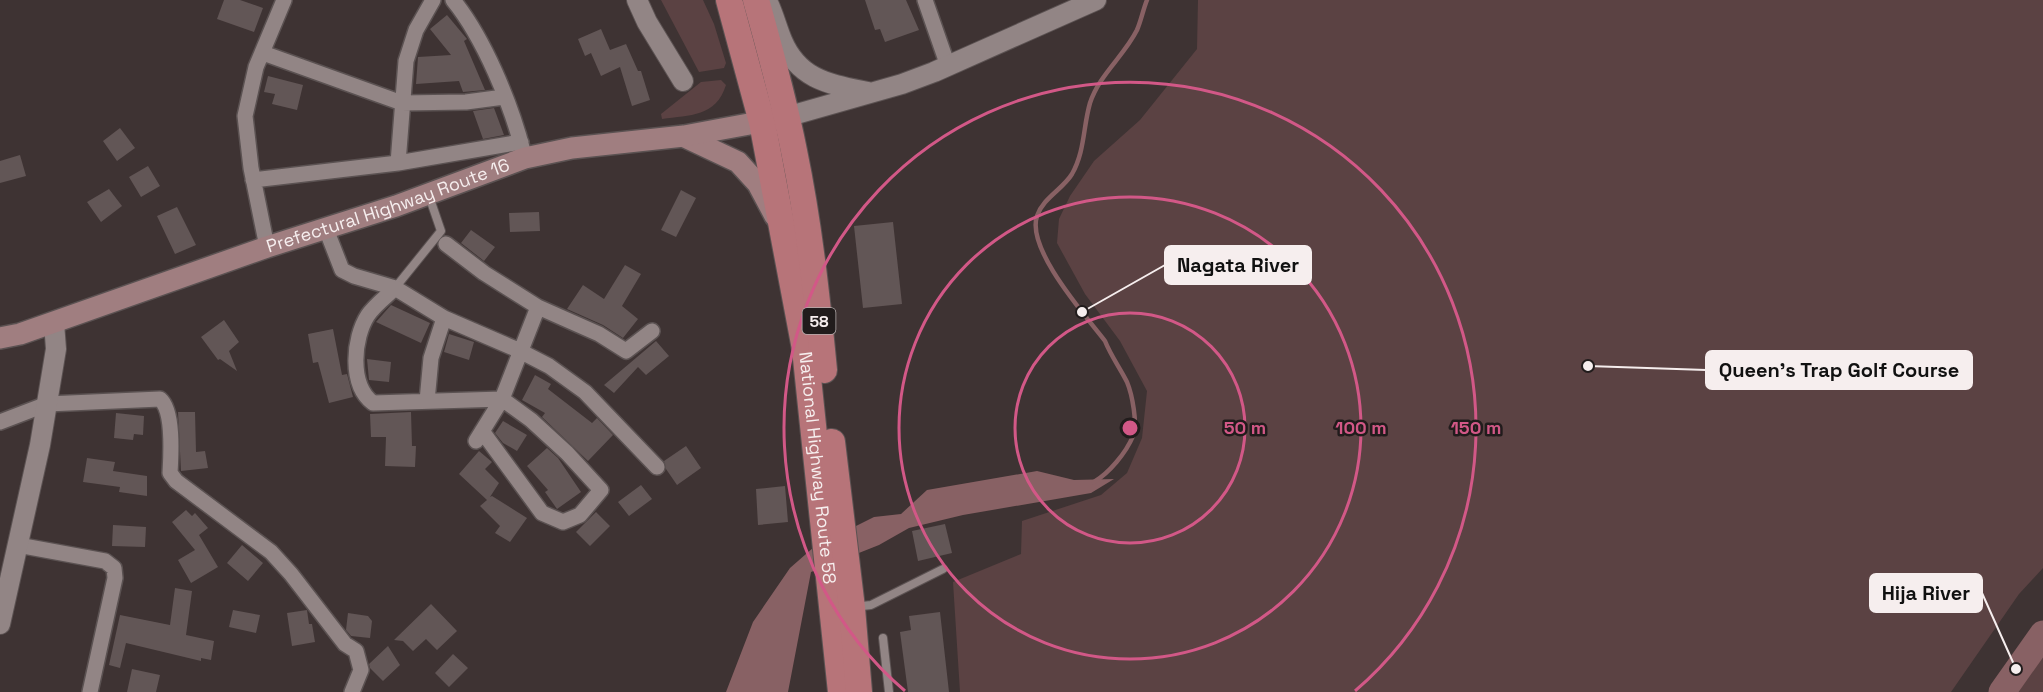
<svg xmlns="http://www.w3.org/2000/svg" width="2043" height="692" viewBox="0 0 2043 692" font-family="'Space Grotesk',sans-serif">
<rect width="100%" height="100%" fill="#3e3333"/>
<path fill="#5b4243" d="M661,0H703L714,24L726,63L724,68L699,72Z
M1198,0H2043V568L2019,594L1951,692H960L953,582L1021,554L1022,521L1101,495L1127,473L1142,438L1147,391L1120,341L1085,294L1057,243L1059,219L1070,196L1094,161L1140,120L1197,49Z
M721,80L726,85C716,117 690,115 662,119L661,114L701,82Z
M2043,637V692H2002L2016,669Z"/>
<path fill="#886164" d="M1037,471L1074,480L1114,479L1091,493L963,515L909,528L879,545L811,572L788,692H726L753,622L790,568L814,547L874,517L901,514L927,490Z"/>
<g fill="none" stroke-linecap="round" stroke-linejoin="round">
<path stroke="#886164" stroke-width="4.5" d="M1094,482C1109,473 1126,453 1133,436C1138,424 1132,394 1127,382C1120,368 1111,356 1105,341C1085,315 1026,249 1037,216C1043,198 1063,189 1072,174C1085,151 1083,127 1090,103C1099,75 1124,56 1137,30C1141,21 1143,10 1147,0"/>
<path stroke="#886164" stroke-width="27" d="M2002,692L2043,634"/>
</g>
<path fill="#625656" d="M224,0H240L263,8L254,32L217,19Z
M865,0H906L919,30L885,42L880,29L875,30Z
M447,15L467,39L464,41L485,90L463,92L459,81L416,84L418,57L451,55L430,29Z
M601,29L610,50L626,44L638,71H641L650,100L632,106L620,67L601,76L591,53L585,56L578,39Z
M268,76L303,85L297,110L272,104L275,94L264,92Z
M494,108L504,135L483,139L473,111Z
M120,128L135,148L117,161L103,141Z
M20,155L26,176L0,183V161Z
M148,166L160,186L141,197L129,177Z
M109,189L122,206L101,222L87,202Z
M681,190L696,198L676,237L661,230Z
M177,207L196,245L175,254L157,216Z
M539,212L540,231L510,232L509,213Z
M893,222L902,304L863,308L854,226Z
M471,230L495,247L484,261L461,243Z
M625,265L641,274L622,306L638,319L623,338L603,325L567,309L583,285L604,299Z
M391,305L430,323L421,343L376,322Z
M224,320L239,342L229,351L237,371L220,359L218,360L201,337Z
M333,329L342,375L347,374L353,397L329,403L318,362L313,363L308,334Z
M449,334L474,342L469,360L444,352Z
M656,341L669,356L646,375L638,367L614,393L604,385Z
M367,359L391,362L389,382L369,380Z
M535,375L551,384L548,389L592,423L597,418L613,435L588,461L542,417L545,413L522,400Z
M178,412H195L196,452L205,451L208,468L181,471Z
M411,412L412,446H416L415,467L385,466L386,437H371L370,414Z
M116,413L144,416L143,435L134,434L133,440L114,438Z
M503,421L527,435L517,451L503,443L495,433Z
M686,446L701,468L677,485L666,469L664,461Z
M547,448L558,458L581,492L557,509L545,492L548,490L527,466Z
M479,451L492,462L485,469L499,483L490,497L492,496L527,518L510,542L495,533L500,526L480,506L487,500L459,474Z
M87,458L115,462L113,471L147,476V496L119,492L120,487L83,482Z
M641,485L652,499L629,516L618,502Z
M785,486L788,522L758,525L756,489Z
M186,510L192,516L195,513L208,528L199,535L218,567L191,583L178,560L195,550L172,522Z
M596,512L610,526L590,546L576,532Z
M945,524L952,553L918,561L912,531Z
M113,525L146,527L145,547L112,546Z
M242,545L263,563L248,581L227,563Z
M175,588L192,591L186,635L214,641L211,660L201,658V661L126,643L120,668L109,665L120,615L170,625Z
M431,604L457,631L437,650L426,639L413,651L403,641L394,640Z
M233,610L260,615L256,633L229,627Z
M307,610L309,624H312L315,642L292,646L287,613Z
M940,612L949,692H908L900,632L911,630L909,616Z
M348,613L368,616L372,621L370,638L351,636L346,630Z
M388,646L400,665L383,681L370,668L369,664Z
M453,654L468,668L449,687L435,673Z
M132,669L160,675L156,692H127Z"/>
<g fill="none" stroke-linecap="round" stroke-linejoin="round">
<defs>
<path id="service" d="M395,288L441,231L429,196
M854,607L871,605L943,569
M883,638L889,692"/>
<path id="minor" d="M453,0C484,38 511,104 523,151
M925,0L948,66
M263,53L402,103L466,102L504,97
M398,163L406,61L416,30L433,0
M253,180L398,163L521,142
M326,229L342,270L354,276L395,288L444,318L518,350L549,366L585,392L657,467
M446,244L484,273L538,307L502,399L476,441
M267,247L251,168L245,116L256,67L284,0
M395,288C387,296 375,305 368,315C353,338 349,385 373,403L502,399L531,420L567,453L601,490L580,515L563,522L542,513L482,431
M538,307L599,334L626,351L652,331
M427,401L431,358L444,318
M0,422L47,404L160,399C174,411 171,456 170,473L176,481L271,552L291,574L345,644L356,651L361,670L352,692
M18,545L105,561L114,568L115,578L90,692"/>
<path id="tertiary" d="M637,0L647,22L683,81
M769,5C774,16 777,28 782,40C799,80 829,84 868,92
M786,117L902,84L934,72L1096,0
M0,624L40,445L56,349L54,323"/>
<g id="secondary">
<path d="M685,137L738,162L758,184L775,216"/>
<path id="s1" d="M0,338L20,334L267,247L396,206L525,158L572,148L684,136L776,119"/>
</g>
<g id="trunk">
<path id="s2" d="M729,0L762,122L805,349L841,692"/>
<path d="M756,0C770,50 784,100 794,151C809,223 817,297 824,370"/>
<path d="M832,442L852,608L859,692"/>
</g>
</defs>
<use href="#service" stroke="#5b5252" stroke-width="10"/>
<use href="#minor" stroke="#5b5252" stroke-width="18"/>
<use href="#tertiary" stroke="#5b5252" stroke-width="22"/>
<use href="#secondary" stroke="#5b5252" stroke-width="24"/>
<use href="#trunk" stroke="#5b5252" stroke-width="28"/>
<use href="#service" stroke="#928585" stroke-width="8"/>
<use href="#minor" stroke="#928585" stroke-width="15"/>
<use href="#tertiary" stroke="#928585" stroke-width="20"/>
<use href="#secondary" stroke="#a07e80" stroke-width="21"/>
<use href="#trunk" stroke="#b77479" stroke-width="26"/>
</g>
<g fill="none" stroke="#d25887" stroke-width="3">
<circle cx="1130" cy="428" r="115"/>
<circle cx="1130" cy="428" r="231"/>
<path d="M905 691A346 346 0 1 1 1355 691"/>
</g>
<g text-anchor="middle" stroke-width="5" stroke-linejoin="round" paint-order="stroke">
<rect fill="#211c1c" stroke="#b6afaf" stroke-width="1.5" x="802.5" y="308" width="33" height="26" rx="4.5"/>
<g font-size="16" font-weight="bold" fill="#f6eeee">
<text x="819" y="327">58</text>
</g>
<g font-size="18" fill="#f6eeee" stroke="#211c1c">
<text dy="6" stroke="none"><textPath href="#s1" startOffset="410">Prefectural Highway Route 16</textPath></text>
<text dy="6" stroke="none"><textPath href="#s2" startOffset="477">National Highway Route 58</textPath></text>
</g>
</g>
<circle cx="1130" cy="428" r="9" fill="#d25887" stroke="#211c1c" stroke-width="3"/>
<g font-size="18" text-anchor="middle" font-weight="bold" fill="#d25887" stroke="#211c1c" stroke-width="5" stroke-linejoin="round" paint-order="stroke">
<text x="1245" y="434">50 m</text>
<text x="1361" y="434">100 m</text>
<text x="1476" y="434">150 m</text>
</g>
<path fill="none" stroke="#f6eeee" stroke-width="2" d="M1082 312L1165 265M1588 366L1706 370M2016 669L1982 593"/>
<g fill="#f6eeee" stroke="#211c1c" stroke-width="2">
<circle cx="1082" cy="312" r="6"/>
<circle cx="1588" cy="366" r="6"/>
<circle cx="2016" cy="669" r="6"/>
</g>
<g fill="#f6eeee" stroke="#f6eeee" stroke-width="2">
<rect x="1165" y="246" width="146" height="38" rx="6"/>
<rect x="1706" y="351" width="266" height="38" rx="6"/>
<rect x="1870" y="574" width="112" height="38" rx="6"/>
</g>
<g font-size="20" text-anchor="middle" font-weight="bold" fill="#111">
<text x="1238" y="272">Nagata River</text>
<text x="1839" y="377">Queen's Trap Golf Course</text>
<text x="1926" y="600">Hija River</text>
</g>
</svg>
